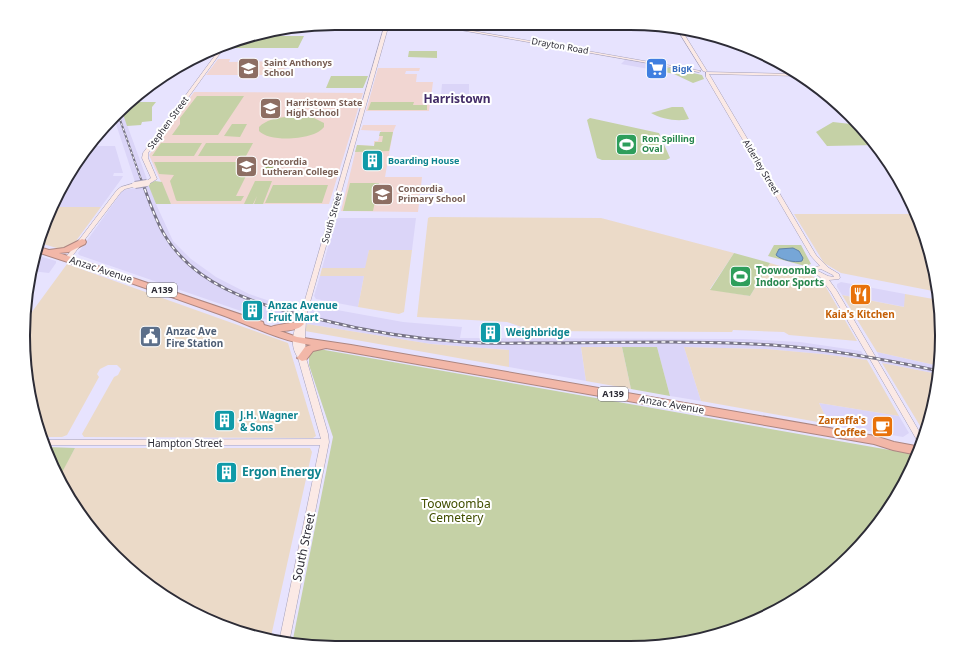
<svg xmlns="http://www.w3.org/2000/svg" width="965" height="671" viewBox="0 0 965 671" font-family="'Noto Sans',sans-serif">
<rect width="100%" height="100%" fill="#e7e3fe"/>
<path fill="#dbd5f8" d="M625,60H628L665,67L660,71L621,64Z
M442,84H469V95H441Z
M122,111L156,204L173,241L191,259L216,277L249,294L297,310L295,321L291,324L284,326L79,255L78,253L123,190L137,188L114,118Z
M90,146H115L123,173H114L113,176H123L122,178L101,207H53Z
M339,218H416L412,250H369L366,268H322L336,219Z
M36,255L56,261V263L49,273L32,271Z
M320,276H364L358,307L316,299L314,296Z
M841,282L905,294V307L842,295L837,287V284Z
M315,306L403,322L462,327L460,338L744,339L800,342L861,351L867,360L822,354L766,349L684,347L701,401L670,396L657,347L581,348L586,381L509,367V350L431,344L307,324L312,307Z
M877,352L939,366L938,374L882,363Z
M819,403L899,416L909,433L903,437L829,424Z"/>
<path fill="#ebdac8" d="M53,207H101L73,245L60,249L40,243L47,216Z
M794,214H917L936,275L938,292L841,273L824,263Z
M430,217L601,218L734,253L710,289L750,296L770,263L810,275L823,282L857,341L789,335L784,332L733,330L732,332L533,331L507,322L417,317L428,218Z
M369,250H412L404,312L399,314L358,307L364,276H320L322,268H365Z
M67,264L288,343L316,436L313,438L84,437L82,434L114,377L118,375L121,369L117,365H108L100,369L97,374L99,377L67,435L62,437H43L29,396L26,320Z
M905,294L939,300L942,336L939,366L877,352L842,295L904,307Z
M307,324L431,344L509,350V367L305,331Z
M581,347H622L631,389L586,381Z
M684,347L766,349L822,354L867,360L899,416L819,403L829,424L701,401Z
M882,363L938,374L936,397L925,434Z
M75,448H310L312,452L270,641L216,624L162,595L114,556L58,478Z"/>
<path fill="#f1d6d2" d="M218,59H230L229,62L289,61L281,75H206Z
M378,68H420L419,71H406L405,74H417L416,82H433L429,111H366Z
M194,92L363,93L329,204H171L149,155Z
M363,125H396L393,132L385,177H422L418,212L341,211L357,145L374,146V141H378L381,131L361,130Z"/>
<path fill="#c5d1a6" d="M249,36H304L298,48H225L227,46Z
M409,51H437V58L408,57Z
M665,67L702,75L704,79L693,83L674,74L660,71Z
M331,76H368L363,88H326Z
M197,96H244L218,135H172L180,124V118Z
M132,102H156L152,107V121L142,122L141,125L127,126L122,111Z
M371,102H414L413,105H427V110H368Z
M672,107H683L689,119C678,122 661,119 651,113Z
M285,117H312L324,123V127C315,140 270,143 259,131V127C266,120 276,118 285,117Z
M590,118L659,133L670,158L666,160H602L597,158L587,120Z
M833,122L859,125L876,145L827,146L816,132Z
M232,124H247L240,137L224,136Z
M380,132H393L389,151L355,152L357,145L374,146L375,142H382L383,136H379Z
M161,143H202L194,156H152Z
M206,143H253L246,156H198Z
M154,162H242L250,168L236,196H244L241,201H177L176,200L170,181L174,175L159,174Z
M155,181L162,182L171,204H156L148,184Z
M255,181H272L263,204H254L257,196L253,204H244Z
M350,183H379L373,211H343Z
M273,185H328L322,203H265Z
M774,245H801L811,264L805,266L768,256Z
M734,253L770,263L750,296L710,290Z
M622,347H657L670,396L631,389Z
M319,349L918,455L889,509L850,557L768,616L690,642L336,648L292,644L333,437L309,365V355L313,351Z
M46,447L75,448L59,478L55,474Z"/>
<path fill="#9eae6e" d="M267,163L279,165L274,174L261,175Z"/>
<path fill="#76a6d7" stroke="#6081a7" d="M793,248L799,251L803,258L802,261C795,263 781,260 776,255L779,249Z"/>
<g fill="none" stroke-linecap="round" stroke-linejoin="round">
<defs>
<path id="secondary" d="M385,24H389L305,320L306,321L305,337L306,358L328,434L329,442L289,643L279,642L320,445H45L44,440L321,439L298,358C289,344 293,332 300,317Z
M432,25H439L701,71L699,72Z
M677,29H681L707,71L706,72L703,71Z
M224,48L148,153V158L157,179L149,184H145V182L151,178L142,158L143,153L219,50Z
M706,72L797,74L800,76L709,74L816,255L829,268L839,274L840,278L839,279L829,280L837,291L923,438L921,445L918,442L831,292L820,277L812,271L815,267L820,266L811,256L706,77ZM819,269H821L833,275L834,277L828,276L818,271Z
M135,183L138,185L137,186L125,189L121,192L70,259H66L65,258L66,257L117,190L121,187Z"/>
<path id="highway" d="M82,239L85,240L86,242L85,244L69,252L59,253L263,322L264,325L271,327C272,326 300,321 302,322L304,324C298,330 289,331 280,331L297,337L351,345L875,436L894,442L921,447L918,455L893,450L874,444L326,348L313,351L306,360L302,361L297,358L305,347L311,345C280,341 252,326 222,315C161,293 99,272 37,252L39,247L49,250L64,248Z"/>
</defs>
<use href="#secondary" stroke="#a4a0b9" stroke-width="1"/>
<use href="#highway" stroke="#ad8680" stroke-width="2"/>
<use href="#secondary" fill="#fbe9e5" fill-rule="evenodd"/>
<use href="#highway" fill="#f2b7a8" fill-rule="evenodd"/>
<defs>
<path id="rail-far1" d="M118,114L142,182"/>
<path id="rail" d="M142,181C156,221 165,248 201,274C234,298 278,310 318,319C365,331 415,339 463,342C489,344 516,343 542,343C617,343 696,340 772,345C828,349 884,359 939,371"/>
</defs>
<use href="#rail-far1" stroke="#767384" stroke-width="2"/>
<use href="#rail" stroke="#767384" stroke-width="3"/>
<use href="#rail-far1" stroke="#fff" stroke-width="1" stroke-dasharray="2.5" stroke-linecap="butt"/>
<use href="#rail" stroke="#fff" stroke-width="1.5" stroke-dasharray="4" stroke-linecap="butt"/>
<defs>
<path id="secondary-bridge" d="M135,185L147,183"/>
</defs>
<use href="#secondary-bridge" stroke="#a4a0b9" stroke-width="8" stroke-linecap="butt"/>
<use href="#secondary-bridge" stroke="#fbe9e5" stroke-width="6"/>
</g>
<defs>
<symbol id="school-square" viewBox="-11 -11 22 22"><rect x="-9" y="-9" width="18" height="18" rx="4" fill="#8d6e63" stroke="#fff"/><path d="M0-5L7-2L0 1L-7-2ZM-4 1L0 2.5L4 1V4Q0 6-4 4Z" fill="#fff"/></symbol>
<symbol id="supermarket-square" viewBox="-11 -11 22 22"><rect x="-9" y="-9" width="18" height="18" rx="4" fill="#3f7fe0" stroke="#fff"/><path d="M-6-5.5h2.5l.6 2H6L4.5 2H-2.5L-4.4-4H-6ZM-1.5 3.2a1.3 1.3 0 1 0 .1 0ZM3 3.2a1.3 1.3 0 1 0 .1 0Z" fill="#fff"/></symbol>
<symbol id="stadium-square" viewBox="-11 -11 22 22"><rect x="-9" y="-9" width="18" height="18" rx="4" fill="#2e9e5b" stroke="#fff"/><path d="M0-5a6.5 5 0 1 0 0 10a6.5 5 0 1 0 0-10ZM-3.5-1.8h7v3.6h-7Z" fill="#fff"/></symbol>
<symbol id="building-square" viewBox="-11 -11 22 22"><rect x="-9" y="-9" width="18" height="18" rx="4" fill="#0f9aa8" stroke="#fff"/><path d="M-4-6H4V6H1V3H-1V6H-4ZM-2.5-4.3h1.7v1.8h-1.7ZM.8-4.3h1.7v1.8H.8ZM-2.5-1h1.7V.8h-1.7ZM.8-1h1.7V.8H.8Z" fill="#fff"/></symbol>
<symbol id="restaurant-square" viewBox="-11 -11 22 22"><rect x="-9" y="-9" width="18" height="18" rx="4" fill="#e8710a" stroke="#fff"/><path d="M-5-6h1v4h1v-4h1v4h1v-4h1v5L-1.5 .5V6h-2V.5L-5-1ZM5-6V6H3V1.5H1.5Q1.5-4 5-6Z" fill="#fff"/></symbol>
<symbol id="civic-square" viewBox="-11 -11 22 22"><rect x="-9" y="-9" width="18" height="18" rx="4" fill="#5c6f8a" stroke="#fff"/><path d="M-.6-6.5H3V-4.5H.6V-3L4-1V1h2V6H-6V1h2V-1L-.6-3ZM-1.2 2.5V6h2.4V2.5Z" fill="#fff"/></symbol>
<symbol id="cafe-square" viewBox="-11 -11 22 22"><rect x="-9" y="-9" width="18" height="18" rx="4" fill="#e8710a" stroke="#fff"/><path d="M-5.5-4.5H6V0H3Q3 3.5 0 3.5H-2.5Q-5.5 3.5-5.5 0ZM3-3.2v2h1.7v-2ZM-6 4.5H4V6H-6Z" fill="#fff"/></symbol>
</defs>
<g fill-rule="evenodd">
<use href="#school-square" x="236" y="56" width="25" height="25"/>
<use href="#supermarket-square" x="644" y="56" width="25" height="25"/>
<use href="#school-square" x="258" y="96" width="25" height="25"/>
<use href="#stadium-square" x="614" y="132" width="25" height="25"/>
<use href="#building-square" x="360" y="148" width="25" height="25"/>
<use href="#school-square" x="234" y="154" width="25" height="25"/>
<use href="#school-square" x="370" y="182" width="25" height="25"/>
<use href="#stadium-square" x="728" y="264" width="25" height="25"/>
<use href="#restaurant-square" x="848" y="282" width="25" height="25"/>
<use href="#building-square" x="240" y="298" width="25" height="25"/>
<use href="#building-square" x="478" y="320" width="25" height="25"/>
<use href="#civic-square" x="138" y="324" width="25" height="25"/>
<use href="#building-square" x="212" y="408" width="25" height="25"/>
<use href="#cafe-square" x="870" y="414" width="25" height="25"/>
<use href="#building-square" x="214" y="460" width="25" height="25"/>
</g>
<g text-anchor="middle" stroke-width="4" stroke-linejoin="round" paint-order="stroke">
<g font-size="9" fill="#2d2c36" stroke="#fff">
<text transform="translate(560 46) rotate(10)" y="3">Drayton Road</text>
<text transform="translate(168 123) rotate(-54)" y="3">Stephen Street</text>
<text transform="translate(761 167) rotate(59)" y="3">Alderley Street</text>
<text transform="translate(332 218) rotate(-74)" y="3">South Street</text>
</g>
<g font-size="9" font-weight="bold" fill="#785e54" stroke="#fff" text-anchor="start">
<text x="264" y="66">Saint Anthonys<tspan x="264" dy="10">School</tspan></text>
<text x="286" y="106">Harristown State<tspan x="286" dy="10">High School</tspan></text>
<text x="262" y="165">Concordia<tspan x="262" dy="10">Lutheran College</tspan></text>
<text x="398" y="192">Concordia<tspan x="398" dy="10">Primary School</tspan></text>
</g>
<g font-size="9" font-weight="bold" fill="#366cbe" stroke="#fff" text-anchor="start">
<text x="672" y="72">BigK</text>
</g>
<g font-size="9" font-weight="bold" fill="#27864d" stroke="#fff" text-anchor="start">
<text x="642" y="142">Ron Spilling<tspan x="642" dy="10">Oval</tspan></text>
</g>
<g font-size="9" font-weight="bold" fill="#0d838f" stroke="#fff" text-anchor="start">
<text x="388" y="164">Boarding House</text>
</g>
<g fill="#fff" stroke="#6c6b72" stroke-width="1">
<rect x="147" y="283" width="30" height="14" rx="3"/>
<rect x="598" y="387" width="30" height="14" rx="3"/>
</g>
<g font-size="9" font-weight="bold" fill="#2d2c36">
<text x="162" y="293">A139</text>
<text x="613" y="397">A139</text>
</g>
<g font-size="10" fill="#2d2c36" stroke="#fff">
<text transform="translate(101 269) rotate(18)" y="4">Anzac Avenue</text>
<text transform="translate(672 404) rotate(10)" y="4">Anzac Avenue</text>
<text x="185" y="447">Hampton Street</text>
</g>
<g font-size="10" font-weight="bold" fill="#27864d" stroke="#fff" text-anchor="start">
<text x="756" y="274">Toowoomba<tspan x="756" dy="12">Indoor Sports</tspan></text>
</g>
<g font-size="10" font-weight="bold" fill="#0d838f" stroke="#fff" text-anchor="start">
<text x="268" y="309">Anzac Avenue<tspan x="268" dy="12">Fruit Mart</tspan></text>
<text x="506" y="336">Weighbridge</text>
<text x="240" y="419">J.H. Wagner<tspan x="240" dy="12">&amp; Sons</tspan></text>
</g>
<g font-size="10" font-weight="bold" fill="#c56008" stroke="#fff">
<text x="860" y="318">Kaia's Kitchen</text>
<text x="866" y="424" text-anchor="end">Zarraffa's<tspan x="866" dy="12">Coffee</tspan></text>
</g>
<g font-size="10" font-weight="bold" fill="#4e5e75" stroke="#fff" text-anchor="start">
<text x="166" y="335">Anzac Ave<tspan x="166" dy="12">Fire Station</tspan></text>
</g>
<g font-size="12" font-weight="bold" fill="#432c67" stroke="#fff">
<text x="457" y="103">Harristown</text>
</g>
<g font-size="12" font-weight="bold" fill="#0d838f" stroke="#fff" text-anchor="start">
<text x="242" y="476">Ergon Energy</text>
</g>
<g font-size="12" fill="#414e00" stroke="#fff">
<text x="456" y="508">Toowoomba<tspan x="456" dy="14">Cemetery</tspan></text>
</g>
<g font-size="12" fill="#2d2c36" stroke="#fff">
<text transform="translate(304 547) rotate(-78)" y="4">South Street</text>
</g>
</g>
<path d="M0 0H965V671H0ZM335 30H630A305 305 0 0 1 935 335V336A305 305 0 0 1 630 641H335A305 305 0 0 1 30 336V335A305 305 0 0 1 335 30Z" fill="#fff" fill-rule="evenodd"/>
<path fill="none" stroke="#2d2c36" stroke-width="2" d="M335 30H630A305 305 0 0 1 935 335V336A305 305 0 0 1 630 641H335A305 305 0 0 1 30 336V335A305 305 0 0 1 335 30Z"/>
</svg>
